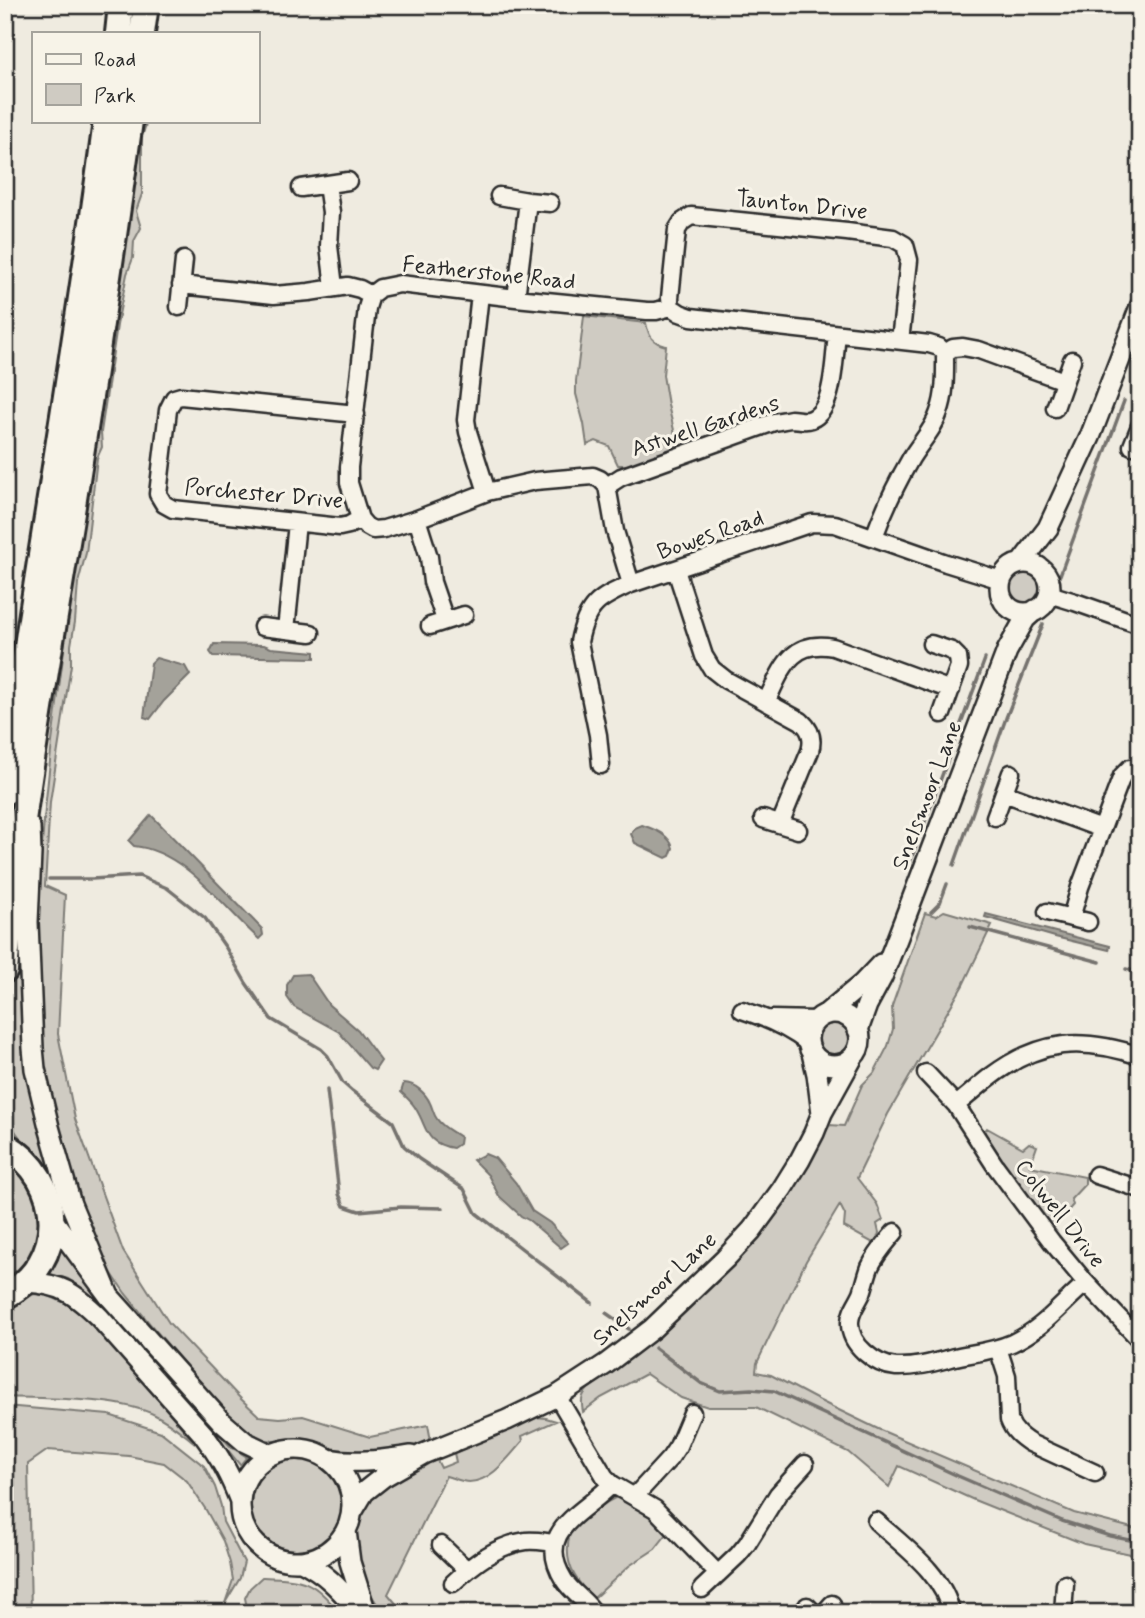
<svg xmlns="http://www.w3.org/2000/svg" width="1145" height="1618" viewBox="0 0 1145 1618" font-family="Mynerve,sans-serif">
<rect width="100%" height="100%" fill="#efebe0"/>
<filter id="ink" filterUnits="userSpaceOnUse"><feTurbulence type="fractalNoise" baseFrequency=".0143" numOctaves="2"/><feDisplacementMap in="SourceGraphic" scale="14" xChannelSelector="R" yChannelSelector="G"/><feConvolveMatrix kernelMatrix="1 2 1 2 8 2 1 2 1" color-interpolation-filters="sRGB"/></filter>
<g filter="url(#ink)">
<path fill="#cfcbc2" stroke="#7d7b76" stroke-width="2" d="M142,121H147L142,137V194L136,211L141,228L134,241L133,258L127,274L117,325L101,432L102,447L97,458L86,553L78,583L75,622L71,645V665L50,802L45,886L65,895L58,1034L75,1119L123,1251L169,1323L241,1399L259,1416L280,1418L303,1416L370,1437L428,1425L432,1446L397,1455L335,1452L310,1441H274L261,1439L245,1430L231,1418L150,1324L125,1293L108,1268L92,1236L71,1177L46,1090L35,978L39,885L44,819L52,742L76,556L78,553V548Z
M584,316L646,323C649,337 652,342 666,346L663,375L668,405L679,451L633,465H618L609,446L596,441L587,445L584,424L576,394V381Z
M1009 587a16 16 0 1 1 32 0a16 16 0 1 1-32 0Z
M944,911L992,925L963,985L888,1114L857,1178L877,1204L883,1220L877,1224L879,1233L875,1244L844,1227L845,1215L840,1205L806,1261L757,1363L756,1372L771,1375L818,1400L878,1429L1074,1513L1140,1530V1556L1084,1544L974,1500L899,1466L889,1487L848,1452L756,1407H708L681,1398L646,1374L601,1398L583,1412C581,1402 581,1396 588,1389L632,1357L675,1320L710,1286L788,1190L830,1125L844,1126L862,1085L874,1073L888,1046L893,1029L892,1006L925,913L936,916Z
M15,950L23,951L62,1201L55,1182L40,1161L21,1139L13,1128L8,1109V1046Z
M819 1039a15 15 0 1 1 30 0a15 15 0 1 1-30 0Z
M987,1128L1023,1148L1029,1143L1037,1146L1030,1166L1085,1177V1184L1071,1199L1073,1205L1053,1228L1031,1203L984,1132Z
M5,1158L14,1163L34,1187L42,1217L38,1245L22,1269L5,1282Z
M60,1248L94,1292L220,1435L231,1447L247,1457L240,1465L208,1426L103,1308L80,1287L68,1279L47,1273L55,1260Z
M34,1294L49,1296L65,1303L84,1317L108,1341L195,1443C182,1433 170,1422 155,1415C118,1397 48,1399 5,1397V1315L15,1303Z
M5,1406L109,1415L161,1432L204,1466L215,1487L221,1506L223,1522L244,1562L240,1578L225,1603L233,1580L230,1563L223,1541L206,1510L187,1481L164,1463L129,1456L48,1450L28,1464L31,1613H5Z
M536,1417L546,1418L556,1421L522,1436L523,1441C509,1456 492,1482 469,1482C462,1482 453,1478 446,1476L388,1594L404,1613H383L368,1590L355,1544V1532L359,1517L374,1493L413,1469L437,1460L441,1468L456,1462L454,1453Z
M250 1505a46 46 0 1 1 92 0a46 46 0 1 1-92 0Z
M620,1496L631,1501L670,1530L655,1549L629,1566L594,1598C579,1585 566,1568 568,1547C568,1542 569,1535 572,1531C576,1524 586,1517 592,1513C601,1506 610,1499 620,1496Z
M262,1577C305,1579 311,1579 340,1613H259L247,1608L245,1598L250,1588Z"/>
<path fill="#a4a29a" stroke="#74726e" stroke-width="2" d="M214,644L264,645L271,648L315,652V658L213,656L210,652Z
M156,658L185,666L190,675L164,701L150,719L144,717L151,663Z
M151,815L262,929L263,935L259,939C223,907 185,851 134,846L129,841Z
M642,825C654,829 670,835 673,848L670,856L666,858L635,843L631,834L635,828Z
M986,914L1110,946L1109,950L1055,937L985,917Z
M308,974L329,1005L358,1030L381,1061L375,1070L370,1068L339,1032L294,1007L287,997V985L293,975Z
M404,1083C415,1083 426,1094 430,1103C433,1109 433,1114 437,1119C442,1127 453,1132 460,1137L459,1144L453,1148C424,1143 428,1128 416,1109C413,1103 406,1097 401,1092Z
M485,1154L495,1158L516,1183L532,1211L550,1223L568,1243L561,1248L530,1221L521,1216L499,1196L488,1175L473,1160Z"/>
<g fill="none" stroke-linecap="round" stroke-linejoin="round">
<path stroke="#74726e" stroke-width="3.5" d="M1134,375L1140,359
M1060,575L1124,401
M910,862L985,659
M954,865L1006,718L1043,624
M49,879H92L139,876L167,888L205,918L226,948L246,983L271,1019L321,1049L328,1056L343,1083L352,1091L393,1122L404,1146L419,1159L464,1189L476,1213L592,1303
M931,912L940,903L947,884
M970,927L1100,962
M1126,969L1140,973
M327,1090L339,1194L344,1206L359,1211L401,1207L443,1208
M606,1313L629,1329
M655,1348L701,1383L720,1391L751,1389L774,1391L958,1476L1062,1521L1110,1536L1140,1542"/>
<defs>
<path id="minor" d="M327,185L331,212L329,246L334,287
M301,188L348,181
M499,196L528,201L550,203
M181,285L274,295L309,292L348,286L360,289L371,295
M480,294L466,420L468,432L487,492
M516,298L528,201
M179,307L184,260
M671,307L670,298L677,230L682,222L691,216L847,232L893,238L905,245L909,260L900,341
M945,353L953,348L963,347L979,350L1064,381
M1055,408L1072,360
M356,414L181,396L174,398L168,410L158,494L164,504L173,509L340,527L349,525L360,519
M1132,446L1140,426
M607,486L621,477L774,422C780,421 785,420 791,419C796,419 803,421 808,420C835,415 834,355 837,334
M417,519L429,557L432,582L445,620
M874,537C884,509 896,484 911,458C920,443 934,429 939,412C946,394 945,371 945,353
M676,570L704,656L712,669L726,680L801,721C810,729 814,738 810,751L780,824
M631,584L615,531L607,486L600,479L593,476L535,481L487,492L417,519L384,529L373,530L366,526L360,519L349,483V467L367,308L371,295L380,288L400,284L516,298L647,311H656L671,307L680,313L691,317L929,344L939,347L945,353
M1049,594L1075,602L1140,625
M430,626L464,615
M262,627L311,633
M286,630L297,523
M931,644L952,651L958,657L959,666L942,714
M766,702C782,670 790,639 833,647L951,690
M601,765L598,735L579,642C586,605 599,598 631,584L812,523L835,524L946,563L1001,580
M1004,793L1102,829
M995,817L1011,773
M763,819L798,830
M1047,912L1088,922
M1071,918L1080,887L1122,776L1130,768H1140
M742,1010C766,1018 788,1027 808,1043
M772,1019L816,1020
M926,1073L956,1105L994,1164L1052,1242L1086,1283L1140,1340
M956,1105C968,1096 978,1086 990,1077C1040,1039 1082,1037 1140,1056
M1096,1175L1140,1189
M895,1232C886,1243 876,1254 870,1267C867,1275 865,1284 862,1293C858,1302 850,1312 850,1322C849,1345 875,1365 896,1367C916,1368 936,1362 955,1357C974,1353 994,1351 1012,1343C1044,1328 1060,1305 1086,1283
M998,1348L1007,1376L1009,1420C1013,1431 1021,1437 1030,1443L1095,1473
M557,1396L605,1477L612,1484L655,1509L718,1574
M635,1496L670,1458L678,1446L692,1413
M876,1521C903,1546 945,1575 951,1613
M441,1545L467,1570
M453,1583C473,1564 497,1545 526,1541C535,1540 545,1542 554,1543
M702,1589L738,1555L747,1544L778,1494L805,1464
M807,1606L814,1613
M594,1613C586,1600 572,1593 564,1580C533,1530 584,1514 612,1484
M824,1613L832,1604
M1063,1613L1065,1584"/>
<path id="tertiary" d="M1021,563L1048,528L1090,437L1140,307
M1000 588a25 25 0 1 1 50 0a25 25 0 1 1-50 0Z
M30,827L31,853L28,922L33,1048L35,1069L49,1127L71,1204L109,1296
M827,1013L862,984L881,964
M808 1039a26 26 0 1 1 52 0a26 26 0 1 1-52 0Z
M858,1030L867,1005L882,977L897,939L1007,651L1025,619L1035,610
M812,1053L817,1074L822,1113
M52,1219L109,1296L222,1422L245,1442L270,1454
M26,1282C62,1284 74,1293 99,1317L203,1434C220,1457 230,1475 240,1501
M240 1505a56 56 0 1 1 112 0a56 56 0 1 1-112 0Z
M328,1459C358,1464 381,1460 411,1456
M352,1512L364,1492L383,1477L423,1454L507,1420L557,1396L606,1364L652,1329L725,1259L752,1230L782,1189L800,1160L814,1133L822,1113L853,1057
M346,1531L350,1562L366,1613
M301,1561C328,1574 342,1592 361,1613"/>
<path id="trunk" d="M118,33L121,5
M142,33L146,5
M5,792C37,568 77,345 106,121
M5,970C18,833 42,697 64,561C88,415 110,268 130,121
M5,1145C66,1180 68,1263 5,1296"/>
</defs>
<use href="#minor" stroke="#2b2b2b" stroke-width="21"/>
<use href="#tertiary" stroke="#2b2b2b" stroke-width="24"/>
<use href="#trunk" stroke="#2b2b2b" stroke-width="30"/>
<use href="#minor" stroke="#f7f3e8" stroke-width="16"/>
<use href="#tertiary" stroke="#f7f3e8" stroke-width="19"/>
<use href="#trunk" stroke="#f7f3e8" stroke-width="24"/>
</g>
</g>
<g text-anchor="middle" stroke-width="6" stroke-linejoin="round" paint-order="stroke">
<g font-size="23" fill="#2b2b2b" stroke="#f7f3e8">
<text transform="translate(802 204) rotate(6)" y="8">Taunton Drive</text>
<text transform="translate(489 272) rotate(6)" y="8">Featherstone Road</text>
<text transform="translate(705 425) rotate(-18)" y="8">Astwell Gardens</text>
<text transform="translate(264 493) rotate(5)" y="8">Porchester Drive</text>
<text transform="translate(710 534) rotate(-19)" y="8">Bowes Road</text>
<text transform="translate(926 795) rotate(-69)" y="8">Snelsmoor Lane</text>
<text transform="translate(1061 1213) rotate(52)" y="8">Colwell Drive</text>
<text transform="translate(654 1288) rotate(-42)" y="8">Snelsmoor Lane</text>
</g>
</g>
<rect width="1145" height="1618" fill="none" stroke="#f7f3e8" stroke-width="28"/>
<rect x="14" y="14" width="1117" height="1590" fill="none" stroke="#2b2b2b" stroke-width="2.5" filter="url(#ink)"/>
<rect x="32" y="32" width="228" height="91" fill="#f7f3e8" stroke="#a5a39c" stroke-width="2"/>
<rect x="46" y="54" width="35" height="10" fill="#f7f3e8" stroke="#a5a39c" stroke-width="2"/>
<text x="94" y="66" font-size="21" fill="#2b2b2b">Road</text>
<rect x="46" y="84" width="35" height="21" fill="#cfcbc2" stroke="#a5a39c" stroke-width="2"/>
<text x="94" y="102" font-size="21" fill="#2b2b2b">Park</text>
</svg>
